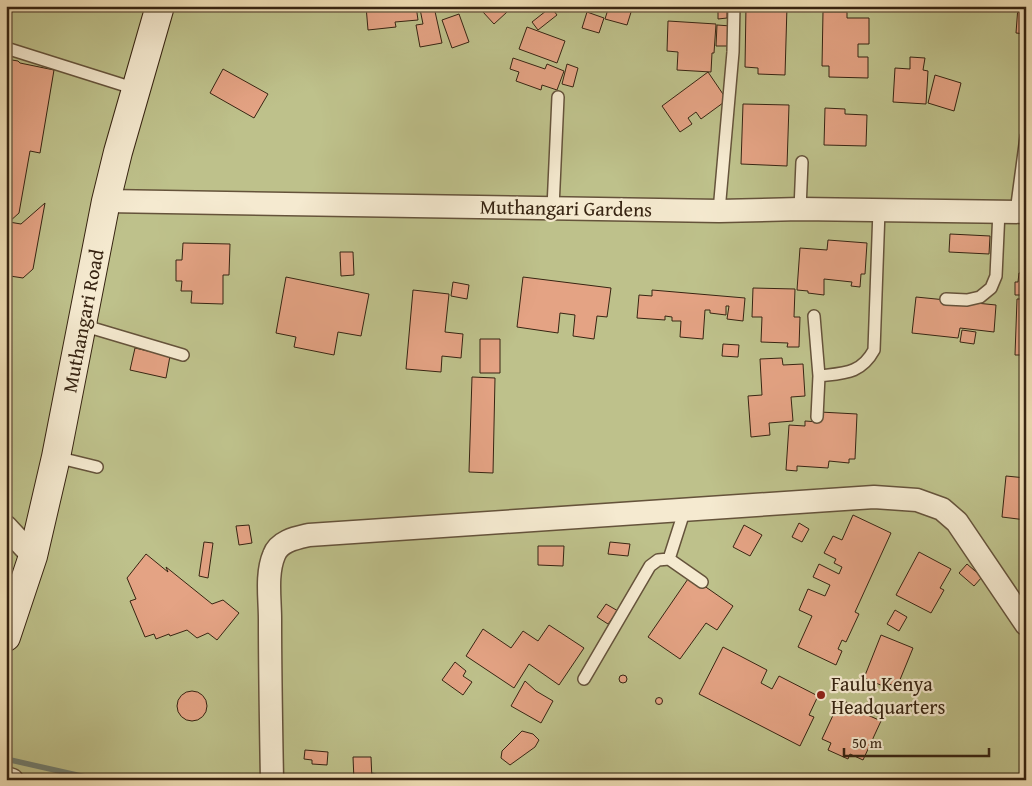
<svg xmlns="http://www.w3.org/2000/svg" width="1032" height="786" viewBox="0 0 1032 786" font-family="'Gentium Book Plus',serif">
<rect width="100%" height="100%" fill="#f0dfb6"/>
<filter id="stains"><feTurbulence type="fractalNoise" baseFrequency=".004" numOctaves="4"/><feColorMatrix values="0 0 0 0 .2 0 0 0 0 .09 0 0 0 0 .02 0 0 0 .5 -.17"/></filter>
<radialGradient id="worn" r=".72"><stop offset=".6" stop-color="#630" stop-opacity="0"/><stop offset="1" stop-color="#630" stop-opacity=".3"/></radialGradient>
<path fill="#bec18b" stroke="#7a724e" d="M6,6H1026V780H6Z"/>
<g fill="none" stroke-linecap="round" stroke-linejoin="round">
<path stroke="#727f71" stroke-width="5.5" d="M6,759L99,780
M372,775L385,780"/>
</g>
<path fill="#e4a384" stroke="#372412" d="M366,6H416L418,20L395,22L396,27L368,30Z
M489,6H502L507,12L494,24L483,12Z
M609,6H622L632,9L627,25L605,19Z
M718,6H727V18L718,19Z
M746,6H787L785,75L758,74V68L745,67Z
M1018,6H1026V34L1016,33Z
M434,7L442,43L420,47L416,25L423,24L420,9Z
M551,7L557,15L538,30L532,22Z
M587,12L604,18L599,33L582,28Z
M823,12H847V18H869V44H858V57H868V78L829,77V66H822Z
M459,14L469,42L452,48L442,20Z
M668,21L716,24L714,53H712L711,72L677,70L678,52L667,51Z
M717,25L731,26V46H716Z
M527,27L565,41L557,63L519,49Z
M1022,43H1026V72L1021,71Z
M910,57L925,58L923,70L928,71L926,104L893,102L895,68L910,69Z
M513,58L545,69L547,64L564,71L557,90L542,85L541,90L516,81L519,72L510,69Z
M6,59L18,61L20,63L54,70L40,153L30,151L19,213L9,222L21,224L45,203L33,269L23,278L10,276L6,272Z
M567,64L578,68L573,87L562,84Z
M223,69L268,94L254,118L210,93Z
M708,72L727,100L701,119L696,112L688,118L692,124L680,132L662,106Z
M935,75L961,83L954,111L928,103Z
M743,104L789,105L787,166L741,164Z
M825,108L845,109V114L867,115L866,146L824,145Z
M950,234L990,236L989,254L949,252Z
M828,240L867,243L865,274H861L860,287L851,286L852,282L824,279V295L808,293V291L797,290L800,248L827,250Z
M183,243L230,244L229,275H223V304L191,303L192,291H181L182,281H176V260H182Z
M340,252H353L354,275L341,276Z
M1019,273H1026V295H1015V282H1018Z
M286,277L369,294L361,336L338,332L334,355L294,347L296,337L276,333Z
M523,277L611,288L607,317L597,316L594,339L573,336L575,315L560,313L558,333L517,327Z
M453,282L469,285L467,299L451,296Z
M753,288L795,289L794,317H800L799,347H787L788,343L761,342L762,317H752Z
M413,290L449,294L445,332L463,334L461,358L442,356L441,372L406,369Z
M652,290L745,298L743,321L727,319L729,306H726V315L710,313V310H705L703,339L680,337L681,321H672V317L665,316V320L637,318L639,295L652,296Z
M916,297L996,305L994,332L960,328L958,338L912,333Z
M1017,299H1026V355H1015Z
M962,330L976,332L974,344L960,342Z
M480,339H500V373H480Z
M723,344L739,345L738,357L722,356Z
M135,348L170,356L166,378L130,370Z
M782,358L783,365L803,364L805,396L791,397L793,421L769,423L770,435L751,437L748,396L762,395L760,359Z
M472,377L495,378L493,473L469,472Z
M820,412L857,414L855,459H849V463L829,461L828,468L797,466V471L786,470L789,425L805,426V421L820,422Z
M1006,476L1026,478V520L1002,517Z
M853,515L891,533L855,612L859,614L846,642L842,640L838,649L842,651L836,665L798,647L812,616L799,610L808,589L825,596L830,585L813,577L819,564L839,574L842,567L834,563L836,559L824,553L833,536L842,540Z
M799,523L809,529L802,542L792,537Z
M249,525L252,543L239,545L236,526Z
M744,525L762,535L750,556L733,547Z
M204,542L213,543L208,578L199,576Z
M610,542L630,544L628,556L608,554Z
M538,546H564L563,566L538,565Z
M919,552L951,569L940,588L944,590L931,613L896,595Z
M146,554L168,572L166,567L212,604L223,600L239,613L217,640L208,633L197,638L187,630L170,636L169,634L156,639L154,634L145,637L130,601L136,599L127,578Z
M967,564L982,577L974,586L959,573Z
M690,576L733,606L717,630L706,623L680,659L648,637Z
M606,604L618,611L608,624L597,617Z
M895,610L907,617L899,631L887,624Z
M549,625L584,648L559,685L529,664L514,688L466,656L483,629L511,648L523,631L538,641Z
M881,635L913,648L897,687L884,682L883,686L864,678Z
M723,647L767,670L761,683L772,689L779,676L818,696L809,715L814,717L800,746L699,694Z
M455,662L466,671L463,676L472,682L463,695L442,680Z
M619 679a4 4 0 1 1 8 0a4 4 0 1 1-8 0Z
M525,681L536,691L553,701L541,723L511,706Z
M177 706a15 15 0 1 1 30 0a15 15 0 1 1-30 0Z
M655.5 701a3.5 3.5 0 1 1 7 0a3.5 3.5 0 1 1-7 0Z
M846,702L862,709L861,712L881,721L863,760L850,754L848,759L828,750L831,743L822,739L835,711L841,714Z
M522,731L533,734L539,740L535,747L510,765L501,758L502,751Z
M305,750L328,752L327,765L312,764V760L304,759Z
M353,757H371L372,780H354Z"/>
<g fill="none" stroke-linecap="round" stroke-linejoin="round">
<defs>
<path id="lane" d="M6,48L136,89
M553,208L558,97
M800,209L802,162
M719,211L733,52L734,6
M1016,212L1026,137
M946,299L967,300L980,297L991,288L996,276L999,211
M814,316L819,376
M82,325L183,355
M817,417L819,376C844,373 861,374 874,350L879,210
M56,457L97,467
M669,559L685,509
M584,679L650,566L658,560L669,559L702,582"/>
<path id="street" d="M106,201L719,211L800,209L1026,212
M6,527L33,556
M6,778L12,780
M272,780C271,726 270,673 270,619C270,599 266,574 274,555C279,541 296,538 309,535L874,497L917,500L942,509L957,522L1026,624"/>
<path id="secondary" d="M6,637L33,556L56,457L106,201L118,152L160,6"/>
</defs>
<use href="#lane" stroke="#65533b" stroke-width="14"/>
<use href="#street" stroke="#65533b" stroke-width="25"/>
<use href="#secondary" stroke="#372412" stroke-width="30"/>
<use href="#lane" stroke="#f5ead0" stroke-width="11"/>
<use href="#street" stroke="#f5ead0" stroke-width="22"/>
<use href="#secondary" stroke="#f5ead0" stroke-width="28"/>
</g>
<circle fill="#8f2418" stroke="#f5ead0" stroke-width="2" cx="821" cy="695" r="5"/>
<g text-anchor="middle" stroke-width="4.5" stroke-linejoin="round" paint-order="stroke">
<g font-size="20" fill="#372412" stroke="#f5ead0">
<text transform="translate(566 208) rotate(1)" y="7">Muthangari Gardens</text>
<text transform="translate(83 321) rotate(-79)" y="7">Muthangari Road</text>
</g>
<g font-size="20" fill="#372412" stroke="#f5ead0" text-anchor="start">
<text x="831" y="691">Faulu Kenya<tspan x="831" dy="23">Headquarters</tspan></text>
</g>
</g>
<rect width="1032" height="786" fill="none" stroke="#f0dfb6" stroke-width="25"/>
<rect x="8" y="8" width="1017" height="771" fill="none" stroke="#372412" stroke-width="2.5"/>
<rect x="12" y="12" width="1007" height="761" fill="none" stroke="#372412"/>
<path d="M844 748v8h145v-8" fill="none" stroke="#372412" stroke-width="2.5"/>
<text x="852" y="748" font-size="15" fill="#372412" stroke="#f5ead0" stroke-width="4" paint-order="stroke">50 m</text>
<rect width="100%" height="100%" filter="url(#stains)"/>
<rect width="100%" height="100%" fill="url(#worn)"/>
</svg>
